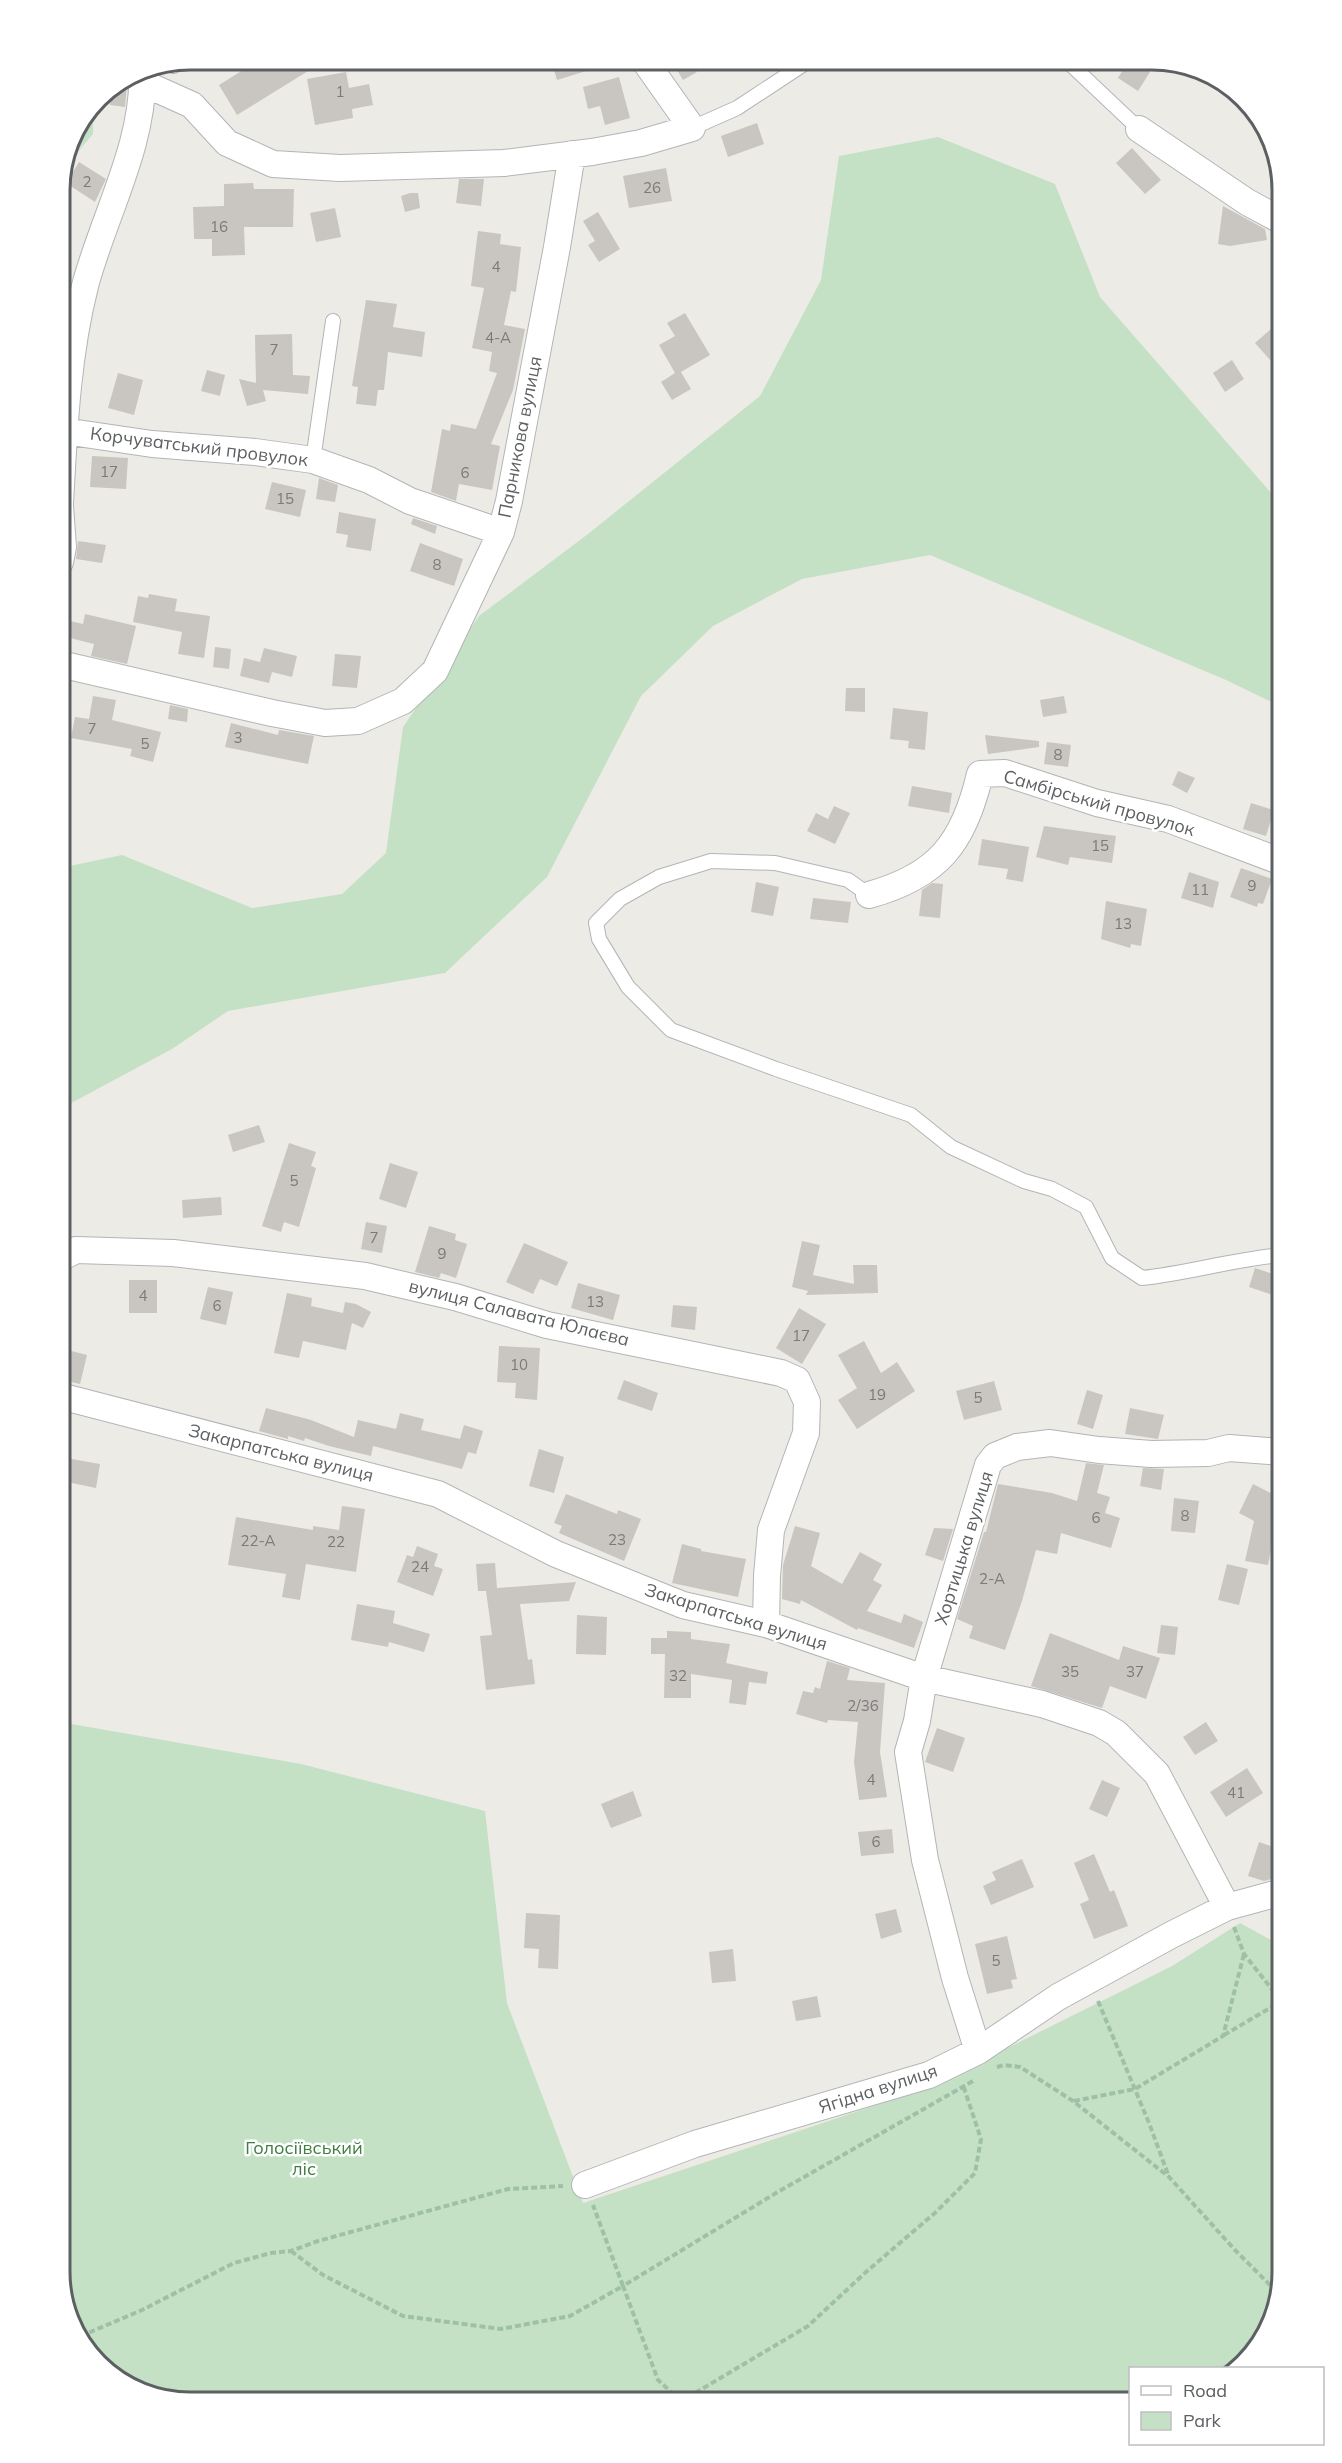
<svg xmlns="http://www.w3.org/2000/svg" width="1342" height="2463" viewBox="0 0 1342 2463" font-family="Mulish,sans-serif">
<rect width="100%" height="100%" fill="#edebe5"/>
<path fill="#c5e1c5" d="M93,107V134L63,169L70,140Z
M938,137L1055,184L1100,297L1279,502L1282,513V707L1226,680L930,555L802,579L713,626L641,696L547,877L445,973L228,1011L172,1049L60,1109V868L122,855L252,908L342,894L386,853L403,727L479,616L588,534L760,396L821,280L839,156Z
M60,1722L301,1764L485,1811L507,2003L583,2203L927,2088L1172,1966L1240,1923L1282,1946V2273L1260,2345L1231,2368H1130V2403H182L118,2381L70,2323L60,2272Z"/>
<path fill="#c9c6c2" d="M259,60H326L237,115L219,85Z
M551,60H608L609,64L557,80Z
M671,60H690L697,72L683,80Z
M1129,60L1150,72L1138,91L1118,78Z
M346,72L349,88L369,84L373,105L352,109L353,118L315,125L307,79Z
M619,77L630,118L605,125L600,106L588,109L583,87Z
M120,84L127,85L125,107L110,105L113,88Z
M757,123L764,144L728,157L721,136Z
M1132,148L1161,180L1145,194L1116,163Z
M79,162L106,179L95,202L66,183Z
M666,168L672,201L629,208L623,176Z
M459,179H484L481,206L456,203Z
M253,183L254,189H294L293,227H244L245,255L212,256V239H194L193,207L224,206V184Z
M410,193H418L420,208L405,212L401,196Z
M1223,206L1265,229L1267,240L1230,246L1218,244Z
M335,208L341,237L316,242L310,213Z
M598,212L620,249L599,262L588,245L595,241L583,221Z
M478,231L501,234L500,244L521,247L516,292L511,291L504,325L525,329L513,390L491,444L500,446L492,490L459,484L456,501L431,492L442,429L450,431L451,424L476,429L497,373L489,371L492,352L472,348L484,288L471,286Z
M366,300L397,304L393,327L425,332L422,357L388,352L384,390H378L376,406L356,404L358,387L352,386Z
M685,313L710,355L681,372L691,389L672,400L661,382L675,373L659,345L675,336L667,323Z
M1282,319V352L1271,361L1255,343Z
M292,334L293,375L310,376L308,394L263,390L266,401L247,406L239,379L256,383L255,335Z
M1232,360L1244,379L1225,392L1213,373Z
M207,370L225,375L220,396L201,391Z
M118,373L143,380L134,415L108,408Z
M92,456L128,458L126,489L90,487Z
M319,478L338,485L335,502L316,499Z
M272,482L306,490L300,517L265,509Z
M339,512L376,519L371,551L346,547L348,535L336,533Z
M413,518L437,526L435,534L411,524Z
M78,541L106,545L102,563L76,559Z
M420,543L463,559L454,586L410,571Z
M149,594L177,599L175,611L210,616L204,658L178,654L182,632L133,622L138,596L148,598Z
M85,614L136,626L127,664L91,656L94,644L66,637L70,621L83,624Z
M215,647L231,649L229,669L213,667Z
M264,648L297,656L292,677L272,672L269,683L240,676L244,658L260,662Z
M335,654L361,656L357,688L332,686Z
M846,688H865V712L845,711Z
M93,696L116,700L112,720L161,732L153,762L130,756L132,749L71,738L75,717L89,719Z
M1064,696L1067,713L1043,717L1040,700Z
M170,705L188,709L187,722L168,719Z
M893,708L928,712L925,750L908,748L909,741L890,739Z
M231,723L278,735L279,730L314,736L308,764L225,747Z
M985,735L1039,741V747L988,754Z
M1047,742L1071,745L1068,767L1044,764Z
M1178,771L1195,778L1187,793L1172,785Z
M912,786L952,793L949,813L908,806Z
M1251,803L1274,810L1266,836L1243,829Z
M834,806L850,813L835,844L807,831L816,813L828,819Z
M1044,826L1116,836L1112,863L1070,857L1068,865L1036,857Z
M982,839L1029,847L1023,882L1006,879L1008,869L978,865Z
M1241,868L1272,879L1263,904L1258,903L1257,907L1230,897Z
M1189,872L1219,882L1213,908L1181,898Z
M756,882L779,887L773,916L751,912Z
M932,883L943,884L940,918L919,916L922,890Z
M813,898L851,902L848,923L810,919Z
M1106,901L1147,909L1141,946L1131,944L1130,948L1101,939Z
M259,1125L265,1142L233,1152L228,1135Z
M289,1143L316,1152L311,1166L316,1168L299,1227L284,1222L281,1232L262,1226Z
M390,1163L418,1172L406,1208L379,1199Z
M221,1197L222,1215L183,1218L182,1200Z
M366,1222L387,1226L382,1253L361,1249Z
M429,1226L456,1234L455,1240L467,1244L456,1278L441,1273L439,1278L415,1272Z
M802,1241L820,1245L813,1275L854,1284L853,1265H877L878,1293L806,1295L808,1291L792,1287Z
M524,1243L568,1262L557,1286L540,1279L533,1294L506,1282Z
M1255,1268L1282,1277L1276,1296L1249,1287Z
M129,1280H157V1313H129Z
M578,1283L620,1295L613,1320L571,1308Z
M208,1287L233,1292L226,1325L200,1319Z
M287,1293L312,1298L311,1306L343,1313L345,1302L356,1304L371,1312L363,1328L352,1323L346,1350L303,1341L299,1358L274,1353Z
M673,1305L697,1307L695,1330L671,1327Z
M799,1308L826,1324L802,1364L776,1348Z
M864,1341L881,1373L897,1362L915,1391L857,1429L838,1400L857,1388L838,1355Z
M499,1346L540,1348L537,1400L515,1398L516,1383L497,1382Z
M60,1348L87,1355L80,1384L62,1380L64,1371L60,1370Z
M624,1380L658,1393L652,1411L617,1399Z
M994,1381L1002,1410L964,1420L956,1391Z
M1087,1390L1103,1395L1093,1429L1077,1424Z
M266,1408L311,1420L354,1437L358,1420L396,1429L400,1413L424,1419L421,1430L460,1439L464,1425L483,1431L476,1454L468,1452L462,1469L373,1446L371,1456L329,1446L305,1438L304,1441L288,1436V1439L259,1431Z
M1130,1408L1164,1415L1158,1439L1125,1434Z
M539,1449L564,1457L554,1493L529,1486Z
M66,1458L100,1464L96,1488L62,1481Z
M1086,1463L1104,1465L1097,1493L1110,1497L1105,1513L1120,1518L1111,1548L1061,1533L1057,1554L1036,1550L1022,1601L1005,1650L969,1638L973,1626L957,1619L984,1532H986L998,1484L1052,1493L1077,1501Z
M1143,1468L1164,1469L1161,1490L1140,1486Z
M1253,1484L1282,1499V1542L1273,1540L1268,1565L1245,1561L1254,1521L1239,1513Z
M566,1494L617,1514L618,1510L641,1519L624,1561L559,1533L562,1526L554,1523Z
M1174,1498L1199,1501L1195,1533L1171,1531Z
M342,1506L365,1509L356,1572L306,1564L300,1600L282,1597L286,1574L228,1565L236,1517L313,1530V1526L339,1530Z
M795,1526L820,1533L811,1566L842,1584L860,1552L882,1564L873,1580L882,1585L867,1611L901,1623L904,1614L923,1622L914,1648L858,1628L857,1630L801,1600L800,1604L782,1599L783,1565Z
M934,1528L953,1529L943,1561L925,1555Z
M682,1544L701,1549V1551L746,1559L738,1597L672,1583Z
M417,1546L438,1554L434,1566L443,1569L433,1596L397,1582L407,1555L413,1557Z
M495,1563L497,1588L576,1582L569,1601L520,1604L528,1660L532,1659L535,1684L486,1690L480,1636L492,1635L486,1591H478L476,1564Z
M1227,1564L1248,1569L1239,1605L1218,1600Z
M357,1604L395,1611L393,1623L430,1634L424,1652L389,1642L388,1647L351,1640Z
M577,1615L607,1617L606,1655L576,1654Z
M1161,1625L1178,1627L1175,1655L1157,1653Z
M667,1631L691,1632V1639L730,1644L726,1663L768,1672L766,1684L749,1682L746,1705L729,1703L732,1680L691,1674V1698H664L665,1654H651V1638H667Z
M1050,1633L1119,1660L1123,1646L1160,1658L1146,1699L1110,1686L1102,1708L1031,1686Z
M827,1661L850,1668L847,1680L885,1683L880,1752L887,1797L859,1800L854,1762L858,1722L828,1720L827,1723L796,1714L803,1691L813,1693L815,1687L820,1689Z
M1206,1722L1218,1741L1195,1755L1183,1737Z
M937,1728L965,1738L953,1772L925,1762Z
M1247,1768L1263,1793L1226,1817L1210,1792Z
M1102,1780L1120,1788L1107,1817L1089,1809Z
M633,1791L642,1816L611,1828L601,1804Z
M892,1829L894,1853L861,1856L858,1832Z
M1259,1842L1282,1850V1868L1279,1877L1264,1881L1248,1876Z
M1094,1854L1110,1892L1114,1890L1128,1926L1094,1939L1080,1904L1089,1900L1074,1863Z
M1022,1859L1034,1887L991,1905L983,1886L996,1880L992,1872Z
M896,1909L902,1932L881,1939L875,1914Z
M526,1913L560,1915L558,1969L538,1968L539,1949L524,1948Z
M1007,1936L1017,1979L1011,1980L1013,1988L987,1994L975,1944Z
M733,1949L736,1981L712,1983L709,1952Z
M817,1996L821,2017L796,2021L792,2001Z"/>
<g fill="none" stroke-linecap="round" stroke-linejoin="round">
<defs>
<path id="service" d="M1066,60L1139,129
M173,63L174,66
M692,128L737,108L810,60
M313,460L333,321
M869,895L848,880L775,863L711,861L659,877L620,899L596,923L599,939L628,987L671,1030L776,1069L911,1115L951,1147L1024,1181L1052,1189L1086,1207L1112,1258L1142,1278C1189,1273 1235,1259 1282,1255"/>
<path id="minor" d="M143,83L192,105L227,143L273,164L340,168L504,163L592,152L641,143L692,128L644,60
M1139,129L1247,202L1282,221
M64,431L152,444L255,452L313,460L369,480L410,501L501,532
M60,504C64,431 67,357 85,286C103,217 146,142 142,70
M60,562L63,547L60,506
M60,664L272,713L325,723L358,721L403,701L435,671L501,532L509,501L557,247L572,154
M869,895C938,876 964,843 980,774L1005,773L1097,803L1168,819L1282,862
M60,1258L76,1250L173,1253L365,1276L455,1297L547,1325L781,1373L797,1380L807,1402L806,1433L771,1530L767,1576L766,1624
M60,1396L438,1494L556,1554L683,1605L766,1624L924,1678L1042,1704L1099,1723L1116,1733L1157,1774L1227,1907
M978,2051L955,1978L925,1860L908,1752L917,1721L924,1678L988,1465L995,1456L1017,1447L1050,1443L1099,1450L1151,1454L1208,1453L1229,1448L1282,1452
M585,2185L695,2144L929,2075L978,2051L1058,1997L1171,1935L1227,1907L1282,1892"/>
</defs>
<use href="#service" stroke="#b2b5b8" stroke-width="16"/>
<use href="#minor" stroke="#b2b5b8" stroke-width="28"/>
<path stroke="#9ec0a7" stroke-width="4" stroke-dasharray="6 3" stroke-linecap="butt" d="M1234,1927L1244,1954L1282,2002
M1098,2001L1149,2123L1169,2177
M1224,2035L1282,2001
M997,2067L1004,2065L1020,2067L1073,2101L1169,2177L1235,2250L1276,2291
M1074,2101L1135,2089L1223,2036L1244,1954
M291,2251L323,2275L403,2316L501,2329L570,2316L623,2286L593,2205
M81,2336L142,2310L234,2263L271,2253L291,2251L318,2241L508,2189L563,2186
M681,2401L658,2380L623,2286L776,2193L973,2081
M680,2402L808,2326L866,2272L936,2212L975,2173L981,2139L964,2088"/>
<use href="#service" stroke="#fff" stroke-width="14"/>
<use href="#minor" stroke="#fff" stroke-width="26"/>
</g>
<g text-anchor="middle" stroke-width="5" stroke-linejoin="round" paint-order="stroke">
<g font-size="15" fill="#787a7b">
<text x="340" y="97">1</text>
<text x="87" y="187">2</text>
<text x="652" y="193">26</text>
<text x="219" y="232">16</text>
<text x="496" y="272">4</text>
<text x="498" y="343">4-А</text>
<text x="274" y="355">7</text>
<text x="109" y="477">17</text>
<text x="465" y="478">6</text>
<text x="285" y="504">15</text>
<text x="437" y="570">8</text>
<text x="92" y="734">7</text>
<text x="238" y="743">3</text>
<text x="145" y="749">5</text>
<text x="1058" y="760">8</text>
<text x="1100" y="851">15</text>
<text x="1252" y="891">9</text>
<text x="1200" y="895">11</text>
<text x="1123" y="929">13</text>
<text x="294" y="1186">5</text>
<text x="374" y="1243">7</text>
<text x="442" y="1259">9</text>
<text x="143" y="1301">4</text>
<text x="595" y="1307">13</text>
<text x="217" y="1311">6</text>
<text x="801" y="1341">17</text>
<text x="519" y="1370">10</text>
<text x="877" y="1400">19</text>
<text x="978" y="1403">5</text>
<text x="1185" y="1521">8</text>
<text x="1096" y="1523">6</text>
<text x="617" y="1545">23</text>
<text x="258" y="1546">22-А</text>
<text x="336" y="1547">22</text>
<text x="420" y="1572">24</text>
<text x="992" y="1584">2-А</text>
<text x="1070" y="1677">35</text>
<text x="1135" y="1677">37</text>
<text x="678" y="1681">32</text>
<text x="863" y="1711">2/36</text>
<text x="871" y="1785">4</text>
<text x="1236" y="1798">41</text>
<text x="876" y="1847">6</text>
<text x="996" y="1966">5</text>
</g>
<g font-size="18" fill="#5d6063" stroke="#fff">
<text transform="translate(520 437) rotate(-79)" y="6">Парникова вулиця</text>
<text transform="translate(199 447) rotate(7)" y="6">Корчуватський провулок</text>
<text transform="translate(1099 803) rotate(16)" y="6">Самбірський провулок</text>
<text transform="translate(519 1313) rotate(14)" y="6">вулиця Салавата Юлаєва</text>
<text transform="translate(281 1453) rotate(14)" y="6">Закарпатська вулиця</text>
<text transform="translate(964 1548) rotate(-73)" y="6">Хортицька вулиця</text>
<text transform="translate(736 1617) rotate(17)" y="6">Закарпатська вулиця</text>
<text transform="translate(878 2089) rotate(-18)" y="6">Ягідна вулиця</text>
</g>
<g font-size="18" fill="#407f43" stroke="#fff">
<text x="304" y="2154">Голосіївський<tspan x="304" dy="21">ліс</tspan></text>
</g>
</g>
<path d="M0 0H1342V2463H0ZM190 70H1152A120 120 0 0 1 1272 190V2272A120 120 0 0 1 1152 2392H190A120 120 0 0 1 70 2272V190A120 120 0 0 1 190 70Z" fill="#fff" fill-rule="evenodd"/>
<path fill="none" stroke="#5d6063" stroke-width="3" d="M190 70H1152A120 120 0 0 1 1272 190V2272A120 120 0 0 1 1152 2392H190A120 120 0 0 1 70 2272V190A120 120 0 0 1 190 70Z"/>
<rect x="1129" y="2367" width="195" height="78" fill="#ffffff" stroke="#bebfc1" stroke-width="1.5"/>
<rect x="1141" y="2386" width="30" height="9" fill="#ffffff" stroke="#bebfc1" stroke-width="1.5"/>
<text x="1183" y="2397" font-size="18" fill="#5d6063">Road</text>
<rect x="1141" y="2412" width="30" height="18" fill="#c5e1c5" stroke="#bebfc1" stroke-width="1.5"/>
<text x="1183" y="2427" font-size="18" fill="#5d6063">Park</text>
</svg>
